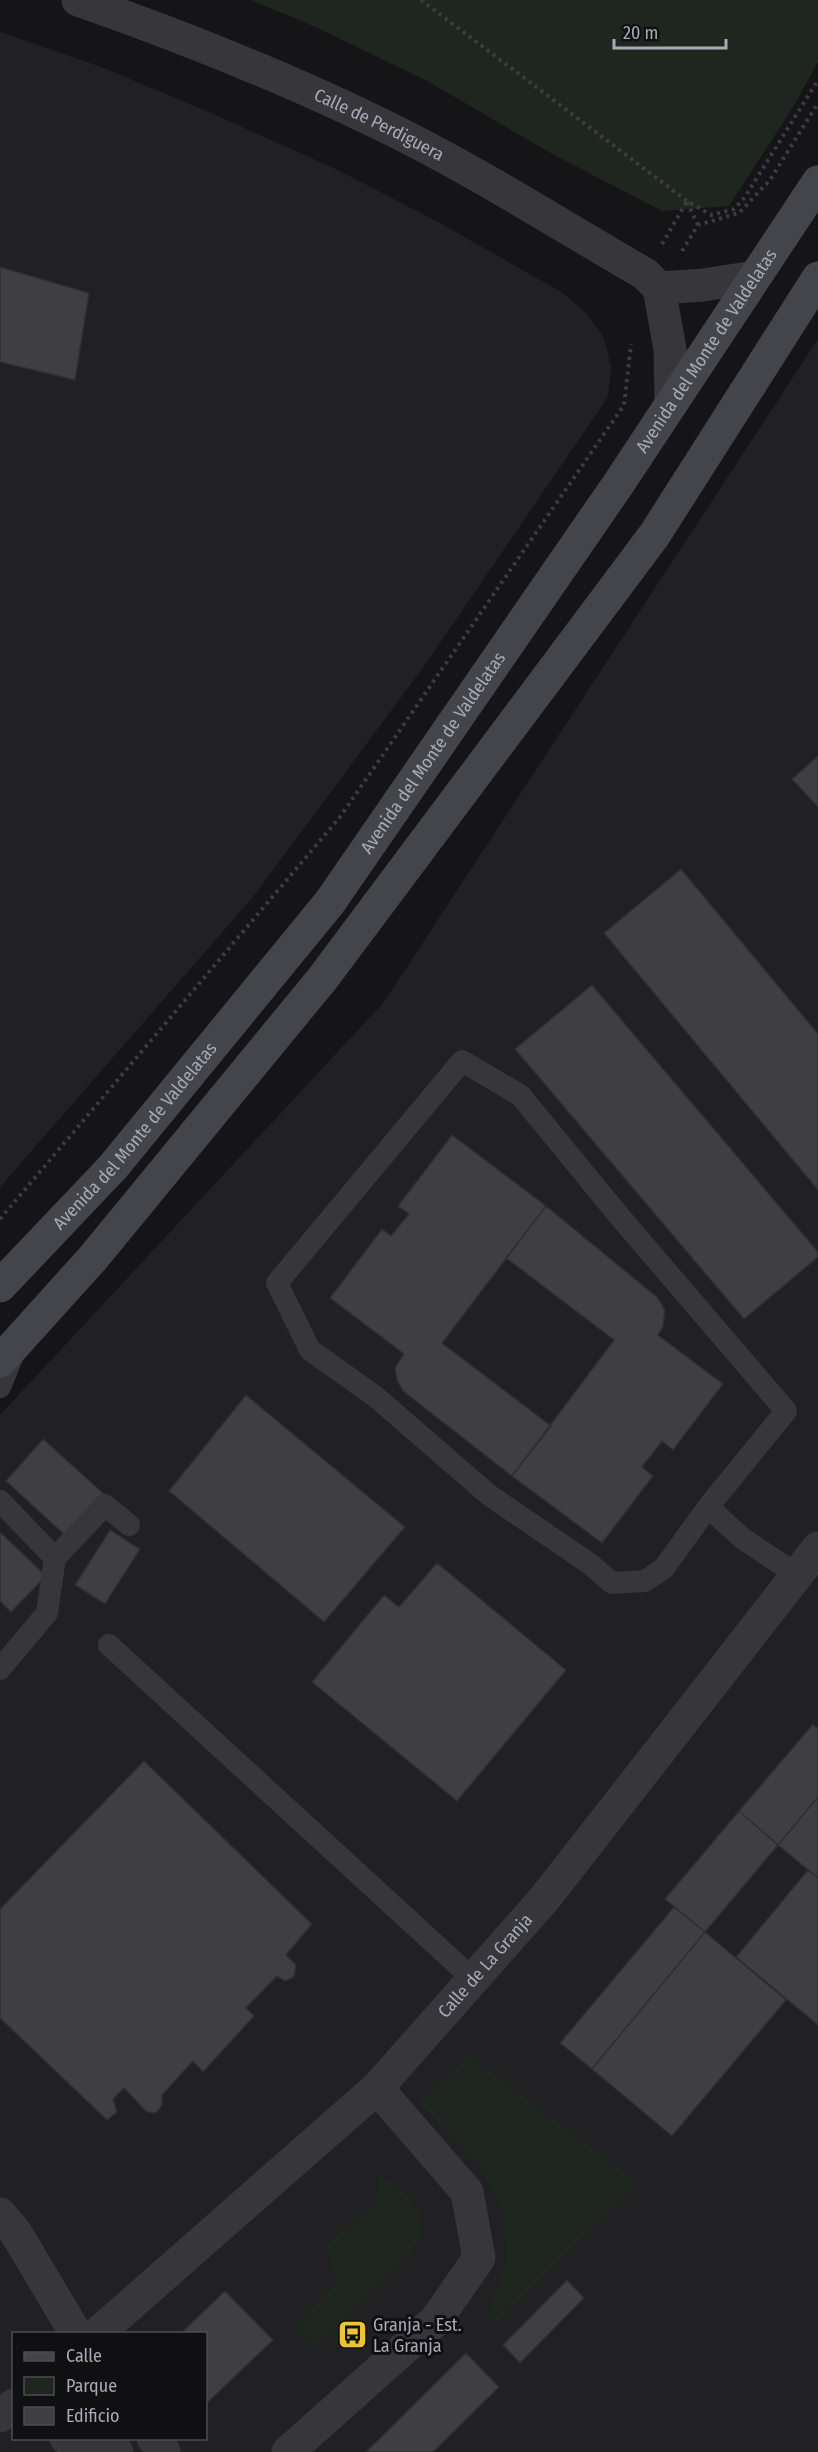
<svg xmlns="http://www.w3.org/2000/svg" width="818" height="2452" viewBox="0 0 818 2452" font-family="'Fira Sans Condensed',sans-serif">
<rect width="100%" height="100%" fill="#151416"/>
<path fill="#212123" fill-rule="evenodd" d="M0,32L104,68L211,113L338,170L440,223L563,293L588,315L604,338L611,367L608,397L425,665L253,897L0,1187Z
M818,339V2452H0V1415L384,1002ZM14,2334H206V2438H14Z"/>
<path fill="#1f2620" d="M251,0H818V62L792,109L729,206L662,211L554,155L427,81L320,29Z
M469,2055L639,2183L495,2324L489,2313L506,2261L505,2218L488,2178L419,2102Z
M378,2175C402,2186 430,2208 419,2239C417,2244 411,2250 408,2255L317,2349L295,2327L337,2282L325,2246L377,2199Z"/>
<path fill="#3f3f43" stroke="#2f2f32" stroke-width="1.5" d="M0,267L89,293L75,380L0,362Z
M818,756V807L792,779Z
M681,869L818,1034V1190L604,933Z
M592,985L818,1252V1257L744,1319L515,1049Z
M452,1135L546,1206L442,1343L551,1426L512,1476L403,1391L397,1380L395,1368L404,1354L330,1298L382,1229L391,1236L409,1214L398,1206Z
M546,1206L658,1298L665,1310L663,1326L658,1335L723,1384L673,1450L662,1441L642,1467L653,1476L602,1543L512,1476L614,1340L506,1258Z
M246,1395L405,1527L324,1622L169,1491Z
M43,1439L104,1494L66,1536L6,1481Z
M110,1530L140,1549L105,1604L75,1585Z
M0,1532L46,1576L11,1612L0,1601Z
M437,1563L566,1670L457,1801L312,1682L384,1595L399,1607Z
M813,1724L818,1729V1797L778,1845L739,1811Z
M144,1761L312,1924L286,1955L296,1965L294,1977L285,1981L277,1976L246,2008L254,2016L203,2072L193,2061L162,2095V2105L156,2113L147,2112L124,2088L113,2099L117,2112L107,2120L0,2018V1909Z
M818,1797V1878L778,1845Z
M739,1811L778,1845L705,1932L665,1899Z
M808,1870L818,1878V2025L736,1957Z
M674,1907L705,1932L592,2069L560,2043Z
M705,1932L786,2000L672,2136L592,2069Z
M567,2280L584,2298L520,2363L503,2345Z
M225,2291L273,2340L206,2404V2334H180Z
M466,2353L499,2387L433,2452H366Z"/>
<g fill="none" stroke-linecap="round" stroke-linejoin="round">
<path stroke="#3c3d42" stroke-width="4" stroke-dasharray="3 4.5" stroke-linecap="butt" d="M421,0L687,201L711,215L734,209L745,197L818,80
M687,202L698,225
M662,244L687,201
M682,251L698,225L739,213L770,180L818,103
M0,1219L340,817L624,405L631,344"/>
<path stroke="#36363b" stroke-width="22" d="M462,1061L520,1095L620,1217L786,1411L708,1507L664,1568L645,1581L612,1583L590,1564L489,1495L376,1397L310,1350L277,1283Z
M0,1387L15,1350
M0,1501L55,1558L47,1613L0,1669
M708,1507L742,1538L797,1575
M55,1558L105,1505L129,1525
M109,1645L473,1979"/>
<g stroke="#36363b" stroke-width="33">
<path id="s1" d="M78,0C178,35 281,76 376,122C468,166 557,223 645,274L659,288L670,349L671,404"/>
<path d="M659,288L703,285L755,277"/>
<path d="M0,2214L16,2233L76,2334"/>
<path id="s2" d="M97,2334L377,2088L545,1898L818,1548"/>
<path d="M0,2416L14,2405"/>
<path d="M66,2438L117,2452"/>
<path d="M153,2438L164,2452"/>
<path d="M288,2452L436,2320L479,2258L467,2192L377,2088"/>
</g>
<g stroke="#44454b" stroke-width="33">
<path id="s3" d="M0,1286L113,1167L330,902L619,483L818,182"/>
<path d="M0,1361L93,1258L323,978L655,534L818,278"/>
</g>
</g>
<defs>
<symbol id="bus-square" viewBox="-11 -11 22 22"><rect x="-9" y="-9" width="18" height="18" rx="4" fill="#eec435" stroke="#100f11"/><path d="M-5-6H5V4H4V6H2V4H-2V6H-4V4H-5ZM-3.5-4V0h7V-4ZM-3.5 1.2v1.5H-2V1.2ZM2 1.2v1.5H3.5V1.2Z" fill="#111"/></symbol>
</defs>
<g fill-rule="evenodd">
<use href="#bus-square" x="336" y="2318" width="33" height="33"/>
</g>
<g text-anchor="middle" stroke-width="6" stroke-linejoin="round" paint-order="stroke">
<g font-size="18" fill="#a7aab6" stroke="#100f11">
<text dy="6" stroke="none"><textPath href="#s1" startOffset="326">Calle de Perdiguera</textPath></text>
<text dy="6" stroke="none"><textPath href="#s3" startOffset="1174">Avenida del Monte de Valdelatas</textPath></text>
<text dy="6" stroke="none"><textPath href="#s3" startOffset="688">Avenida del Monte de Valdelatas</textPath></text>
<text dy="6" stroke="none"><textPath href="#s3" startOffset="202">Avenida del Monte de Valdelatas</textPath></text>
<text dy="6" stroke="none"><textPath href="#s2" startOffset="536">Calle de La Granja</textPath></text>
</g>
<g font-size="18" fill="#a7aab6" stroke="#100f11" text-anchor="start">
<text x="373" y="2331">Granja - Est.<tspan x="373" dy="21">La Granja</tspan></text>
</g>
</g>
<rect x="12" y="2332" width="195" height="108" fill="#100f11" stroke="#4c4d53" stroke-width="1.5"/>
<rect x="24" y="2352" width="30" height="9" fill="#44454b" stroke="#4c4d53" stroke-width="1.5"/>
<text x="66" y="2362" font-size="18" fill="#a7aab6">Calle</text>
<rect x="24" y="2377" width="30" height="18" fill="#1f2620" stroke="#4c4d53" stroke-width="1.5"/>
<text x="66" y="2392" font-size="18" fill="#a7aab6">Parque</text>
<rect x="24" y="2407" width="30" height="18" fill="#3f3f43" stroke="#4c4d53" stroke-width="1.5"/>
<text x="66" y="2422" font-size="18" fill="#a7aab6">Edificio</text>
<path d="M614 39v9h112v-9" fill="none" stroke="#a7aab6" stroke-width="3"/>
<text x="623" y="39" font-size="18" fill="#a7aab6" stroke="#100f11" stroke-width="4.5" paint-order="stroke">20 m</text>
</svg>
